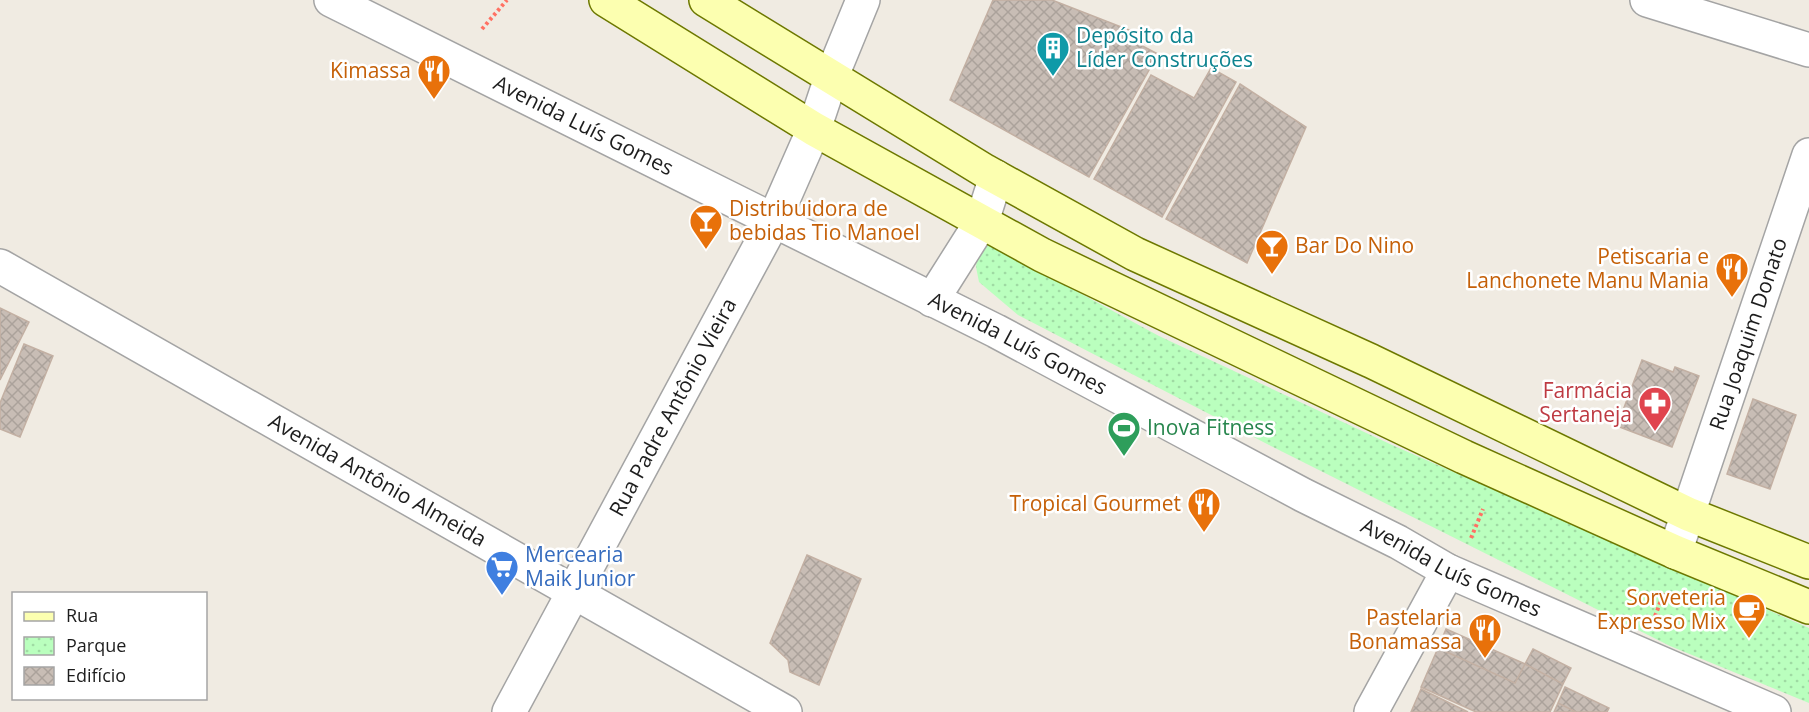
<svg xmlns="http://www.w3.org/2000/svg" width="1809" height="712" viewBox="0 0 1809 712" font-family="'Open Sans',sans-serif">
<defs>
<pattern id="park-dots" width="8" height="8" patternUnits="userSpaceOnUse" patternTransform="scale(1.5)"><rect width="8" height="8" fill="#baffbe"/><path d="M2 2h.1M6 6h.1" fill="none" stroke="#9fdaa3" stroke-width="1.8" stroke-linecap="round"/></pattern>
<pattern id="building-cross-hatch" width="8" height="8" patternUnits="userSpaceOnUse" patternTransform="scale(1.5)"><rect width="8" height="8" fill="#c8bdb5"/><path d="M0 0l8 8M0 8l8-8" fill="none" stroke="#aba29b"/></pattern>
</defs>
<rect width="100%" height="100%" fill="#f0ebe2"/>
<path fill="url(#park-dots)" d="M991,245L1159,336L1392,445L1809,628V703L1670,646L1269,445L1018,315L979,282L976,267L978,248Z"/>
<path fill="url(#building-cross-hatch)" stroke="#c3b0a3" stroke-width="1.5" d="M993,0H1052L1134,32L1131,40L1158,54L1089,177L950,100Z
M1211,68L1236,82L1162,217L1094,179L1151,75L1194,98Z
M1240,84L1306,127L1247,263L1166,219Z
M0,308L29,322L0,380Z
M24,344L53,356L20,437L0,429V403Z
M1642,360L1673,372L1675,367L1699,376L1672,447L1617,426Z
M1753,399L1796,415L1770,489L1727,474Z
M807,555L861,579L819,685L790,672L788,660L770,643Z
M1446,629L1525,664L1515,683L1438,648Z
M1438,648L1515,683L1525,664L1563,684L1550,712H1476L1421,687Z
M1533,649L1571,668L1563,684L1525,664Z
M1565,687L1609,708L1607,712H1576L1558,703Z
M1421,689L1468,712H1411Z
M1558,703L1576,712H1554Z"/>
<g fill="none" stroke-linecap="round" stroke-linejoin="round">
<defs>
<g id="street">
<path id="s1" d="M331,0L996,331L1303,495L1398,542L1448,571L1774,712"/>
<path d="M1647,0L1809,50"/>
<path id="s2" d="M0,266L785,712"/>
<path d="M932,300L982,221L996,177"/>
<path id="s3" d="M1675,552L1809,155"/>
<path id="s4" d="M509,712L774,220L814,129L831,78L863,0"/>
<path d="M1371,712L1448,571"/>
</g>
<path id="secondary" d="M606,0L814,129L1042,255L1464,457L1675,552L1809,607
M706,0L985,171L1135,254L1371,361L1688,514L1809,562"/>
</defs>
<use href="#street" stroke="#a4a4a4" stroke-width="36"/>
<use href="#secondary" stroke="#6d7800" stroke-width="36"/>
<path stroke="#ff7163" stroke-width="4" stroke-dasharray="3 3" stroke-linecap="butt" d="M482,29L507,0
M1471,538L1483,509
M1655,616L1664,593"/>
<use href="#street" stroke="#fff" stroke-width="33"/>
<use href="#secondary" stroke="#fcffb0" stroke-width="33"/>
</g>
<defs>
<symbol id="building-pin" viewBox="-11 -11 22 30"><path d="M0 17L-7.5 6A9.5 9.5 0 1 1 7.5 6Z" fill="#0f9aa8" stroke="#fff"/><path d="M-4-6H4V6H1V3H-1V6H-4ZM-2.5-4.3h1.7v1.8h-1.7ZM.8-4.3h1.7v1.8H.8ZM-2.5-1h1.7V.8h-1.7ZM.8-1h1.7V.8H.8Z" fill="#fff"/></symbol>
<symbol id="restaurant-pin" viewBox="-11 -11 22 30"><path d="M0 17L-7.5 6A9.5 9.5 0 1 1 7.5 6Z" fill="#e8710a" stroke="#fff"/><path d="M-5-6h1v4h1v-4h1v4h1v-4h1v5L-1.5 .5V6h-2V.5L-5-1ZM5-6V6H3V1.5H1.5Q1.5-4 5-6Z" fill="#fff"/></symbol>
<symbol id="bar-pin" viewBox="-11 -11 22 30"><path d="M0 17L-7.5 6A9.5 9.5 0 1 1 7.5 6Z" fill="#e8710a" stroke="#fff"/><path d="M-6-5H6L.8 .8V4.5H3.5V6h-7V4.5H-.8V.8Z" fill="#fff"/></symbol>
<symbol id="pharmacy-pin" viewBox="-11 -11 22 30"><path d="M0 17L-7.5 6A9.5 9.5 0 1 1 7.5 6Z" fill="#e0444e" stroke="#fff"/><path d="M-2-6h4v4h4v4h-4v4h-4v-4h-4v-4h4Z" fill="#fff"/></symbol>
<symbol id="stadium-pin" viewBox="-11 -11 22 30"><path d="M0 17L-7.5 6A9.5 9.5 0 1 1 7.5 6Z" fill="#2e9e5b" stroke="#fff"/><path d="M0-5a6.5 5 0 1 0 0 10a6.5 5 0 1 0 0-10ZM-3.5-1.8h7v3.6h-7Z" fill="#fff"/></symbol>
<symbol id="supermarket-pin" viewBox="-11 -11 22 30"><path d="M0 17L-7.5 6A9.5 9.5 0 1 1 7.5 6Z" fill="#3f7fe0" stroke="#fff"/><path d="M-6-5.5h2.5l.6 2H6L4.5 2H-2.5L-4.4-4H-6ZM-1.5 3.2a1.3 1.3 0 1 0 .1 0ZM3 3.2a1.3 1.3 0 1 0 .1 0Z" fill="#fff"/></symbol>
<symbol id="cafe-pin" viewBox="-11 -11 22 30"><path d="M0 17L-7.5 6A9.5 9.5 0 1 1 7.5 6Z" fill="#e8710a" stroke="#fff"/><path d="M-5.5-4.5H6V0H3Q3 3.5 0 3.5H-2.5Q-5.5 3.5-5.5 0ZM3-3.2v2h1.7v-2ZM-6 4.5H4V6H-6Z" fill="#fff"/></symbol>
</defs>
<g fill-rule="evenodd">
<use href="#building-pin" x="1034" y="29" width="38" height="52"/>
<use href="#restaurant-pin" x="415" y="52" width="38" height="52"/>
<use href="#bar-pin" x="687" y="202" width="38" height="52"/>
<use href="#bar-pin" x="1253" y="227" width="38" height="52"/>
<use href="#restaurant-pin" x="1713" y="250" width="38" height="52"/>
<use href="#pharmacy-pin" x="1636" y="384" width="38" height="52"/>
<use href="#stadium-pin" x="1105" y="409" width="38" height="52"/>
<use href="#restaurant-pin" x="1185" y="485" width="38" height="52"/>
<use href="#supermarket-pin" x="483" y="548" width="38" height="52"/>
<use href="#cafe-pin" x="1730" y="591" width="38" height="52"/>
<use href="#restaurant-pin" x="1466" y="611" width="38" height="52"/>
</g>
<g text-anchor="middle" stroke-width="5" stroke-linejoin="round" paint-order="stroke">
<g font-size="21" fill="#0d838f" stroke="#fff" text-anchor="start">
<text x="1076" y="43">Depósito da<tspan x="1076" dy="24">Líder Construções</tspan></text>
</g>
<g font-size="21" fill="#c56008" stroke="#fff" text-anchor="end">
<text x="411" y="78">Kimassa</text>
<text x="729" y="216" text-anchor="start">Distribuidora de<tspan x="729" dy="24">bebidas Tio Manoel</tspan></text>
<text x="1295" y="253" text-anchor="start">Bar Do Nino</text>
<text x="1709" y="264">Petiscaria e<tspan x="1709" dy="24">Lanchonete Manu Mania</tspan></text>
<text x="1181" y="511">Tropical Gourmet</text>
<text x="1726" y="605">Sorveteria<tspan x="1726" dy="24">Expresso Mix</tspan></text>
<text x="1462" y="625">Pastelaria<tspan x="1462" dy="24">Bonamassa</tspan></text>
</g>
<g font-size="21" fill="#1d1d1d" stroke="#fff">
<text dy="7" stroke="none"><textPath href="#s1" startOffset="282">Avenida Luís Gomes</textPath></text>
<text dy="7" stroke="none"><textPath href="#s3" startOffset="230">Rua Joaquim Donato</textPath></text>
<text dy="7" stroke="none"><textPath href="#s1" startOffset="768">Avenida Luís Gomes</textPath></text>
<text dy="7" stroke="none"><textPath href="#s4" startOffset="346">Rua Padre Antônio Vieira</textPath></text>
<text dy="7" stroke="none"><textPath href="#s2" startOffset="434">Avenida Antônio Almeida</textPath></text>
<text dy="7" stroke="none"><textPath href="#s1" startOffset="1256">Avenida Luís Gomes</textPath></text>
</g>
<g font-size="21" fill="#be3a42" stroke="#fff" text-anchor="end">
<text x="1632" y="398">Farmácia<tspan x="1632" dy="24">Sertaneja</tspan></text>
</g>
<g font-size="21" fill="#27864d" stroke="#fff" text-anchor="start">
<text x="1147" y="435">Inova Fitness</text>
</g>
<g font-size="21" fill="#366cbe" stroke="#fff" text-anchor="start">
<text x="525" y="562">Mercearia<tspan x="525" dy="24">Maik Junior</tspan></text>
</g>
</g>
<rect x="12" y="592" width="195" height="108" fill="#ffffff" stroke="#a5a5a5" stroke-width="1.5"/>
<rect x="24" y="612" width="30" height="9" fill="#fcffb0" stroke="#a5a5a5" stroke-width="1.5"/>
<text x="66" y="622" font-size="18" fill="#1d1d1d">Rua</text>
<rect x="24" y="637" width="30" height="18" fill="url(#park-dots)" stroke="#a5a5a5" stroke-width="1.5"/>
<text x="66" y="652" font-size="18" fill="#1d1d1d">Parque</text>
<rect x="24" y="667" width="30" height="18" fill="url(#building-cross-hatch)" stroke="#a5a5a5" stroke-width="1.5"/>
<text x="66" y="682" font-size="18" fill="#1d1d1d">Edifício</text>
</svg>
